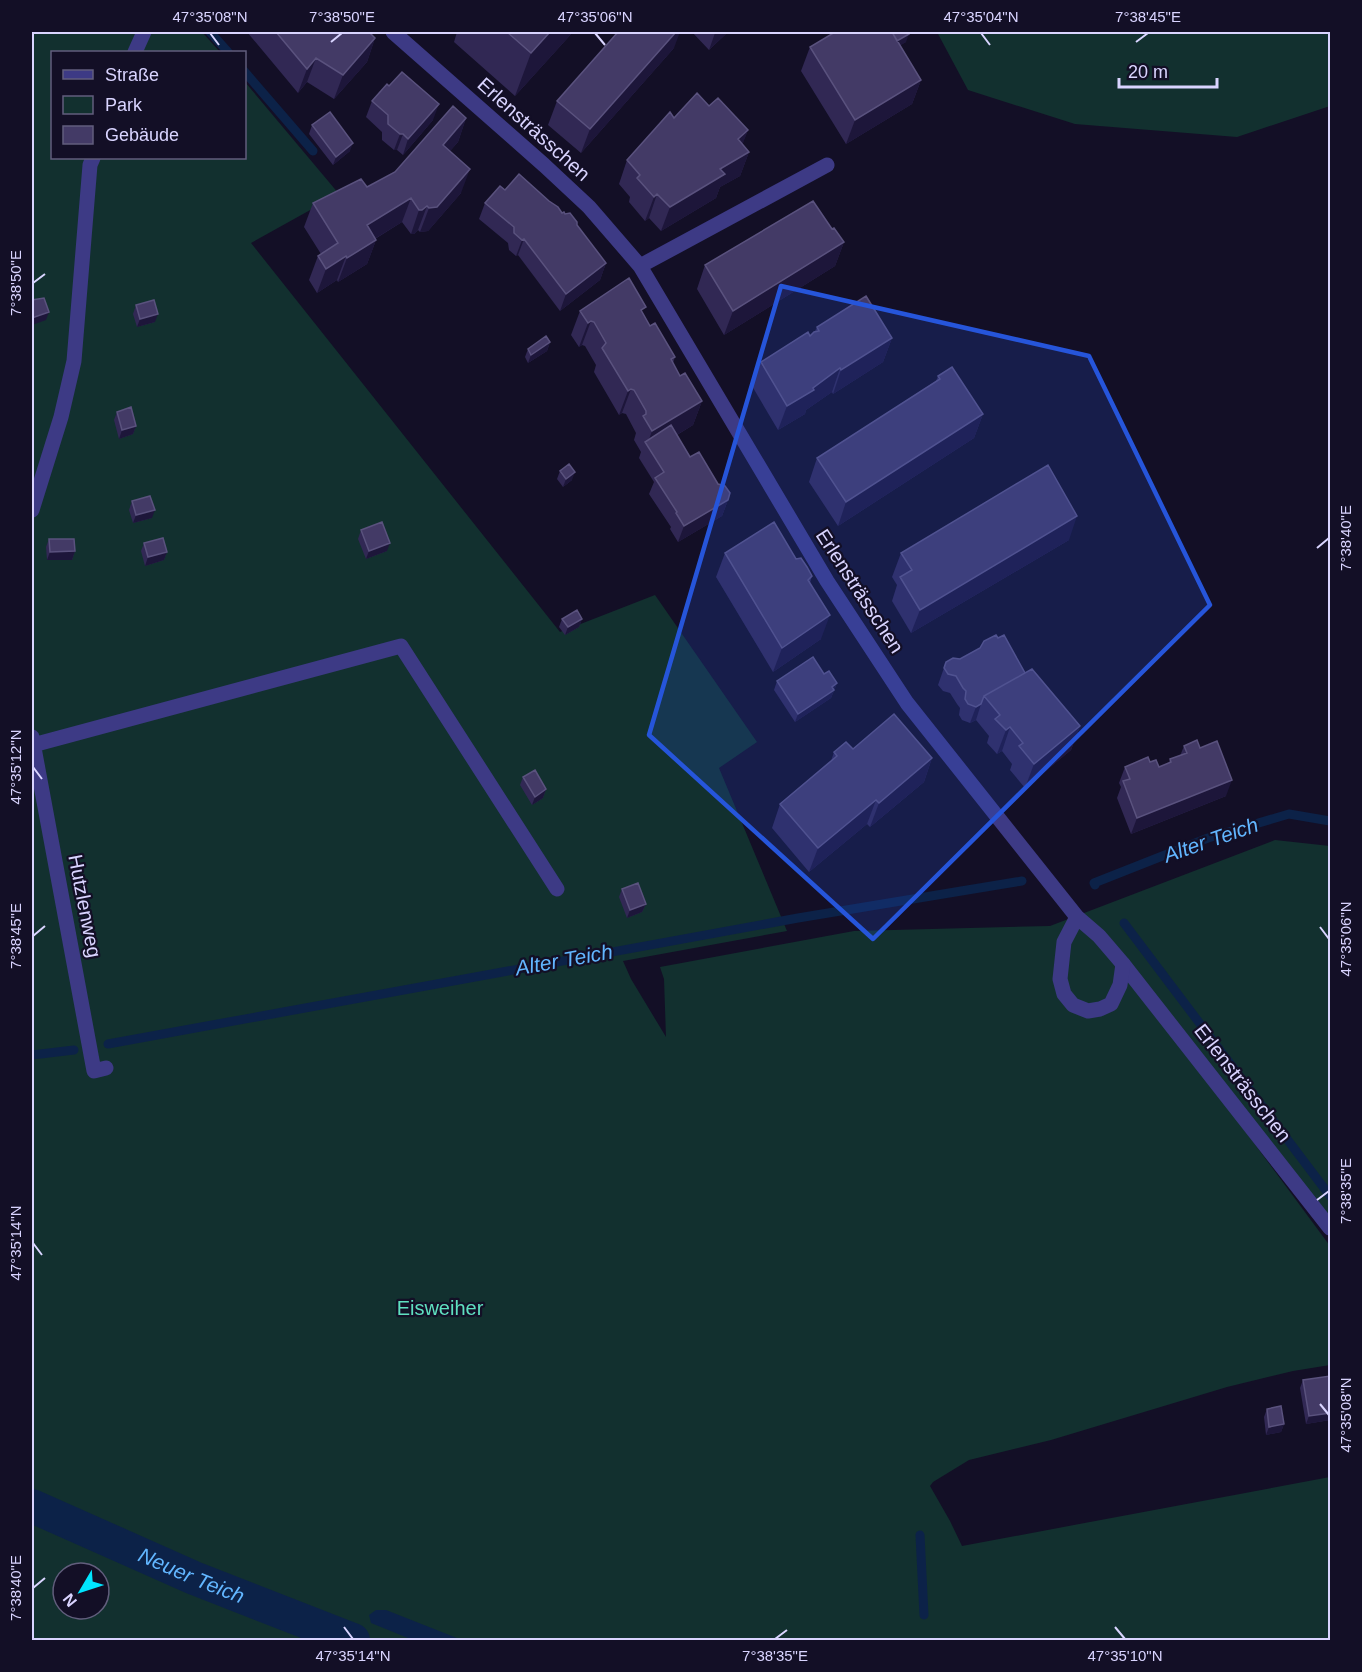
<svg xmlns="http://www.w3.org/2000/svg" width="1362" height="1672" viewBox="0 0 1362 1672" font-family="Arial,sans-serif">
<rect width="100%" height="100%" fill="#130f26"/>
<path fill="#12302f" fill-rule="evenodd" d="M32,32H202L220,52H52V158H244L245,82L339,194L251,243L560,632L655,595L757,742L719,768L787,931L623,961L631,979L666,1037L664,979L660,967L854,931L1050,926L1275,840L1330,846V1235L1119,960L1330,1246V1365L1293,1371L1227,1387L1051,1440L969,1460L933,1482L930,1486L950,1521L962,1546L1330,1477V1640H32ZM63,1573H99V1609H63Z
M937,32H1330V106L1237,137L1075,124L968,90Z"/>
<path fill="#0c2248" d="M376,1610H386L462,1640H413L371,1623L369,1615Z"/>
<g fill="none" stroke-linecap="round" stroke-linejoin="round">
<path stroke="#0c2248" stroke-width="9" d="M210,32L228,52
M244,71L313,151
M1095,885L1094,883L1208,838L1289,814L1330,821
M1124,923L1330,1196
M108,1044L798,918L1022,881
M32,1055L74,1050
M920,1535L924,1615"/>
<path stroke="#0c2248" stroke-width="34" id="s1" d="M32,1506L194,1578L353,1640"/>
<path stroke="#3d3a85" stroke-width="15" d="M135,52L144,32
M32,510L61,417L74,361L90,165L93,158
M32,737L94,1071L106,1068
M33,745L401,646L557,889
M1123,964L1330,1228"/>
<path stroke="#3d3a85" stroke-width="15" d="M393,32L544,165L589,207L640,266L827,581L907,703L1077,917L1099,936L1123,964L1120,985L1111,1004L1100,1009L1088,1011L1073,1005L1064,994L1060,979L1064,942L1077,917
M640,266L827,165"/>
</g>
<path fill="#312854" d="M247,32H370L369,33L375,38L367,62L334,99L307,82L298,93Z
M457,32H573L515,96L454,42Z
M692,32H728L709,50Z
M906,42L900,45L921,80L912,104L846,144L801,71L810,47Z
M674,48L581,153L548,125L557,101Z
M372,101L433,120L403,155L397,150H394L382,140V132L366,117Z
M709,106L748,130L742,144L749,152L740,176L720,187L716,198L661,231L649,218L645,221L629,202L630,197L619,184L627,160Z
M466,118L458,142L450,151L461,193L428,231L420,232L418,230L414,234H411L402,222L375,239L376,240L367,264L338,282L337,280L317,293L309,280L318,256L321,254L304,227L313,203L367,187L395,172Z
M312,125L350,151L333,165L309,134Z
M505,190L562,213L577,225L606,263L600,280L560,311L518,255L516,256L509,250L508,243L479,219L485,203Z
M832,229L844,242L835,266L724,335L697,289L705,265Z
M136,305L155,322L137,327L133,314Z
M580,311L643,314L650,326L675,357L673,363L680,376L702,401L693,425L677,435L690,457L728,500L722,516L678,542L670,529L671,527L649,494L654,482L639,458L641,452L634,440L636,433L626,414L622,413L619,415L594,372L596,365L585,346L582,345L579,347L571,335Z
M817,327L892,338L883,362L833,394L832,392L806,410L805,414L778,430L752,386L761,362L810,336L815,331Z
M550,342L547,351L528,363L525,357L528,349Z
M938,376L983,414L974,438L838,526L809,482L817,458L936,381Z
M117,412L136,426L133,434L119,439L114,420Z
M560,471L572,480L563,487L557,479Z
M132,501L152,518L133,523L129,510Z
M361,530L387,551L366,559L358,539Z
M49,539L75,551L72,560H47L46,547Z
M1069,540L911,633L892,601L897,585L892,577L901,553Z
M144,543L167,552L164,560L145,566L141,551Z
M725,553L796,559L812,576L810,583L821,639L773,672L716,577Z
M562,619H582L579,627L565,635L559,627Z
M946,662L1025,673L1080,726L1071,750L1025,788L1010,770L1012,764L1002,751L997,754L987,743L989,736L976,720L970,723L962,720L959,715L960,708L957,704L950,693L943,691L938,685Z
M824,674L837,683L831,698L795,722L774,690L777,681Z
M1184,746L1200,748L1226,796L1131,834L1117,798L1121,787L1119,783L1125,767L1150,762L1159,767L1169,763L1170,759L1180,756Z
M853,749L932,758L924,782L870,827L867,824L809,872L772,828L780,804L831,761L834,752Z
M523,777L546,789L543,798L532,805L520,785Z
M622,889L646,904L642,912L627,918L619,897Z
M1330,1376V1420L1306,1424L1300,1388L1303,1380Z
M1267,1409L1284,1424L1281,1432L1266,1435L1264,1417Z"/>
<path fill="#1d163a" d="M550,32H573L515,96L531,53Z
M676,32H680L674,48L581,153L590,129Z
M717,32H728L709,50L715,33Z
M909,34L906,42L888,53L891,45Z
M375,38L367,62L334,99L343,75Z
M316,58L307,82L298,93L307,69Z
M921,80L912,104L846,144L855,120Z
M439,104L433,120L403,155L408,139Z
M466,118L458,142L434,169L443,145Z
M748,130L739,154L738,139Z
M400,134H403L397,150H394Z
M353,143L350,151L333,165L336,157Z
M749,152L740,176L720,187L716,198L661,231L670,207L720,169Z
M470,169L461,193L428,231L420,232L429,208Z
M657,194L649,218L645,221L654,197Z
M411,198L402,222L358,249L367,225Z
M427,206L418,230L414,234H411L419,210Z
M524,239L518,255L516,256L522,240Z
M376,240L367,264L338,282L347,258Z
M844,242L835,266L724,335L733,311Z
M346,256L337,280L317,293L326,269Z
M606,263L600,280L560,311L566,294Z
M49,312L46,320L32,325V318Z
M158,314L155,322L137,327L140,319Z
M591,321L582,345L579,347L588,323Z
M892,338L883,362L833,394L841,370Z
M550,342L547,351L528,363L531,355Z
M840,368L832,392L806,410L805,414L778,430L787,406Z
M631,389L622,413L619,415L628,391Z
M702,401L693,425L650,451L647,445L652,431Z
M983,414L974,438L838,526L846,502Z
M136,426L133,434L119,439L122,430Z
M575,472L572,480L563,487L566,479Z
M728,500L722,516L678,542L684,526Z
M155,510L152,518L133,523L136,515Z
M1077,516L1069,540L911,633L920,610Z
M390,543L387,551L366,559L369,551Z
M75,551L72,560H47L50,552Z
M167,552L164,560L145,566L148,557Z
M830,615L821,639L773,672L782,648Z
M582,619L579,627L565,635L568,627Z
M837,683L831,698L795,722L798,714Z
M981,704L976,720L970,723L976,707Z
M1080,726L1071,750L1025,788L1034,764Z
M1010,727L1002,751L997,754L1006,730Z
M932,758L924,782L870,827L879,803Z
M1232,780L1226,796L1131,834L1137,818Z
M546,789L543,798L532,805L535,797Z
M876,800L867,824L809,872L818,848Z
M646,904L642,912L627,918L630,910Z
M1330,1413V1420L1306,1424L1309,1416Z
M1284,1424L1281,1432L1266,1435L1269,1427Z"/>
<path fill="#433a66" stroke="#5a527e" stroke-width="1.5" d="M276,32H369L375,38L343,75L316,58L307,69Z
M507,32H550L531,53Z
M618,32H676L590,129L557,101Z
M835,32H892L921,80L855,120L810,47Z
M892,32H907L909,34L897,41Z
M402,72L439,104L408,139L403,134H400L388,124V115L372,101L387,84L389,86Z
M697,93L709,106L718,98L748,130L738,139L749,152L720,169L725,174L670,207L657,194L654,197L637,178L640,175L627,160L670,112L674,118Z
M453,106L466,118L443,145L470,169L437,207L429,208L427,206L422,210H419L411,198L367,225L376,240L347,258L346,256L326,269L318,256L338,243L313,203L361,179L367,187L395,172Z
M330,112L353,143L336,157L312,125Z
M519,174L549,201L558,207L562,213L564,212L565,214L570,213L577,222V225L606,263L566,294L524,239L522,240L514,233V227L485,203L500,186L505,190Z
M813,201L832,229L834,228L844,242L733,311L705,265Z
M629,278L646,307L641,310L650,326L655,323L675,357L671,359L680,376L685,373L702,401L652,431L643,416L646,414V411L634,390L631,389L628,391L602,348L606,343L594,322L591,321L588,323L580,311Z
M866,296L892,338L841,370L840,368L813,388L814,390L787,406L761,362L808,332L810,336L814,332L819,331L817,327Z
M44,298L49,312L32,318V300Z
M154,300L158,314L140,319L136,305Z
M546,336L550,342L531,355L528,349Z
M952,367L983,414L846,502L817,458L940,379L938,376Z
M131,407L136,426L122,430L117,412Z
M671,425L690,457L699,452L718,484L725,486L730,493L728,500L684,526L676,513L677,512L655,478L664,472L645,442Z
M569,464L575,472L566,479L560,471Z
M1048,465L1077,516L920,610L900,577L912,570L901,553Z
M150,496L155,510L136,515L132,501Z
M382,522L390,543L369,551L361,530Z
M774,522L796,559L801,558L807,567L812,576L808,580L830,615L782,648L725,553Z
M163,538L167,552L148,557L144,543Z
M49,539H74L75,551L50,552Z
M577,610L582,619L568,627L562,619Z
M996,635L998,638L1004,635L1025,673L984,696L981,704L976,707L968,704L965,699L966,691L963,688L956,676L948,674L944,668L946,662L953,658L960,659L980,648L984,641Z
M813,657L824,674L829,671L837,683L832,687L834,690L798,714L777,681Z
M1032,669L1080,726L1034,764L1019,746L1023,743L1010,727L1006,730L995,719L1000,715L984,696Z
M894,714L932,758L879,803L876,800L818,848L780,804L837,756L834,752L846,742L853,749Z
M1197,740L1200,748L1217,741L1232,780L1137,818L1123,781L1130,779L1125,767L1148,757L1150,762L1156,760L1159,767L1171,762L1170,759L1187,753L1184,746Z
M535,770L546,789L535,797L523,777Z
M638,883L646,904L630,910L622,889Z
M1330,1376V1413L1309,1416L1303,1380Z
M1281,1406L1284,1424L1269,1427L1267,1409Z"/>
<path fill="#2655da" fill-opacity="0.2" stroke="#2655da" stroke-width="4.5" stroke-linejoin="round" d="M781,286L1089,356L1210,605L873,939L649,735Z"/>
<path fill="none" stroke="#d9d4ff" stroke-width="2" d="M210,33L219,45M595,33L605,45M981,33L990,45M331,42L342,33M1136,42L1148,33M33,283L45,274M1317,548L1329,538M33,767L42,779M1320,927L1329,939M33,936L45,926M1317,1200L1329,1191M33,1243L42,1255M1320,1404L1329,1415M33,1588L45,1578M344,1627L353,1639M1115,1627L1125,1639M775,1639L787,1630"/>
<g text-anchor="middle" stroke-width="4.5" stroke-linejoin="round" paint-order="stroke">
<g font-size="20" fill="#d9d4ff" stroke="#130f26">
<text transform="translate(534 129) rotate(42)" y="7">Erlensträsschen</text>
<text transform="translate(860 591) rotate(57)" y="7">Erlensträsschen</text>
<text transform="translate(85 906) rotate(79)" y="7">Hutzlenweg</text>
<text transform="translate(1243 1083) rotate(52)" y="7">Erlensträsschen</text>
</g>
<g font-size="20" fill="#5fe0c0" stroke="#130f26">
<text x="440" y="1315">Eisweiher</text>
</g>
<g font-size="21" font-style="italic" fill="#62b6ff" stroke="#130f26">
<text transform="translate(1211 840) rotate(-19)" y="7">Alter Teich</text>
<text transform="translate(564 960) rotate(-10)" y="7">Alter Teich</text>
<text dy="7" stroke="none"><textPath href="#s1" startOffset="174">Neuer Teich</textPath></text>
</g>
</g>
<rect width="1362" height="1672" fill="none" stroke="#130f26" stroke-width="66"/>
<rect x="51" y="51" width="195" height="108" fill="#130f26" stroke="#625e7d" stroke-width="1.5"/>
<rect x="63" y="70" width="30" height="9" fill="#3d3a85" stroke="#625e7d" stroke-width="1.5"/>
<text x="105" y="81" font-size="18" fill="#d9d4ff">Straße</text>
<rect x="63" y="96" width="30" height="18" fill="#12302f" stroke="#625e7d" stroke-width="1.5"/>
<text x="105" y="111" font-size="18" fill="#d9d4ff">Park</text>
<rect x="63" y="126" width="30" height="18" fill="#433a66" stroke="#625e7d" stroke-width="1.5"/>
<text x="105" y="141" font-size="18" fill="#d9d4ff">Gebäude</text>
<g transform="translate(81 1591) rotate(231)"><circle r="28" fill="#130f26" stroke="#625e7d" stroke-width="1.5"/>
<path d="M0-4.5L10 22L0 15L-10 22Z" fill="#00e5ff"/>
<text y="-9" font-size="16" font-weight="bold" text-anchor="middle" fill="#d9d4ff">N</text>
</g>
<path d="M1119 78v9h98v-9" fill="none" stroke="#d9d4ff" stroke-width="3"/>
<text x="1128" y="78" font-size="18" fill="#d9d4ff" stroke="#130f26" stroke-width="4.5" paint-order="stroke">20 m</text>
<rect x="33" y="33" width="1296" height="1606" fill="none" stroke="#d9d4ff" stroke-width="2"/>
<g font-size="15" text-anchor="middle" fill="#d9d4ff">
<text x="210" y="22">47°35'08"N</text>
<text x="342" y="22">7°38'50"E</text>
<text x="595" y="22">47°35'06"N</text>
<text x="981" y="22">47°35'04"N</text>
<text x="1148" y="22">7°38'45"E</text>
<text transform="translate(16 283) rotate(-90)" y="5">7°38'50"E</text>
<text transform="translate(1346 538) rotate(-90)" y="5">7°38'40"E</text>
<text transform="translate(16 767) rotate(-90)" y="5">47°35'12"N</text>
<text transform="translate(16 936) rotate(-90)" y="5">7°38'45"E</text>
<text transform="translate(1346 939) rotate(-90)" y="5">47°35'06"N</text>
<text transform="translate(1346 1191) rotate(-90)" y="5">7°38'35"E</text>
<text transform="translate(16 1243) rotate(-90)" y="5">47°35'14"N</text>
<text transform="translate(1346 1415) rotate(-90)" y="5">47°35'08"N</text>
<text transform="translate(16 1588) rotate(-90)" y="5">7°38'40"E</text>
<text x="353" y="1661">47°35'14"N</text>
<text x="775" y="1661">7°38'35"E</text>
<text x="1125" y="1661">47°35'10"N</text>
</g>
</svg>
